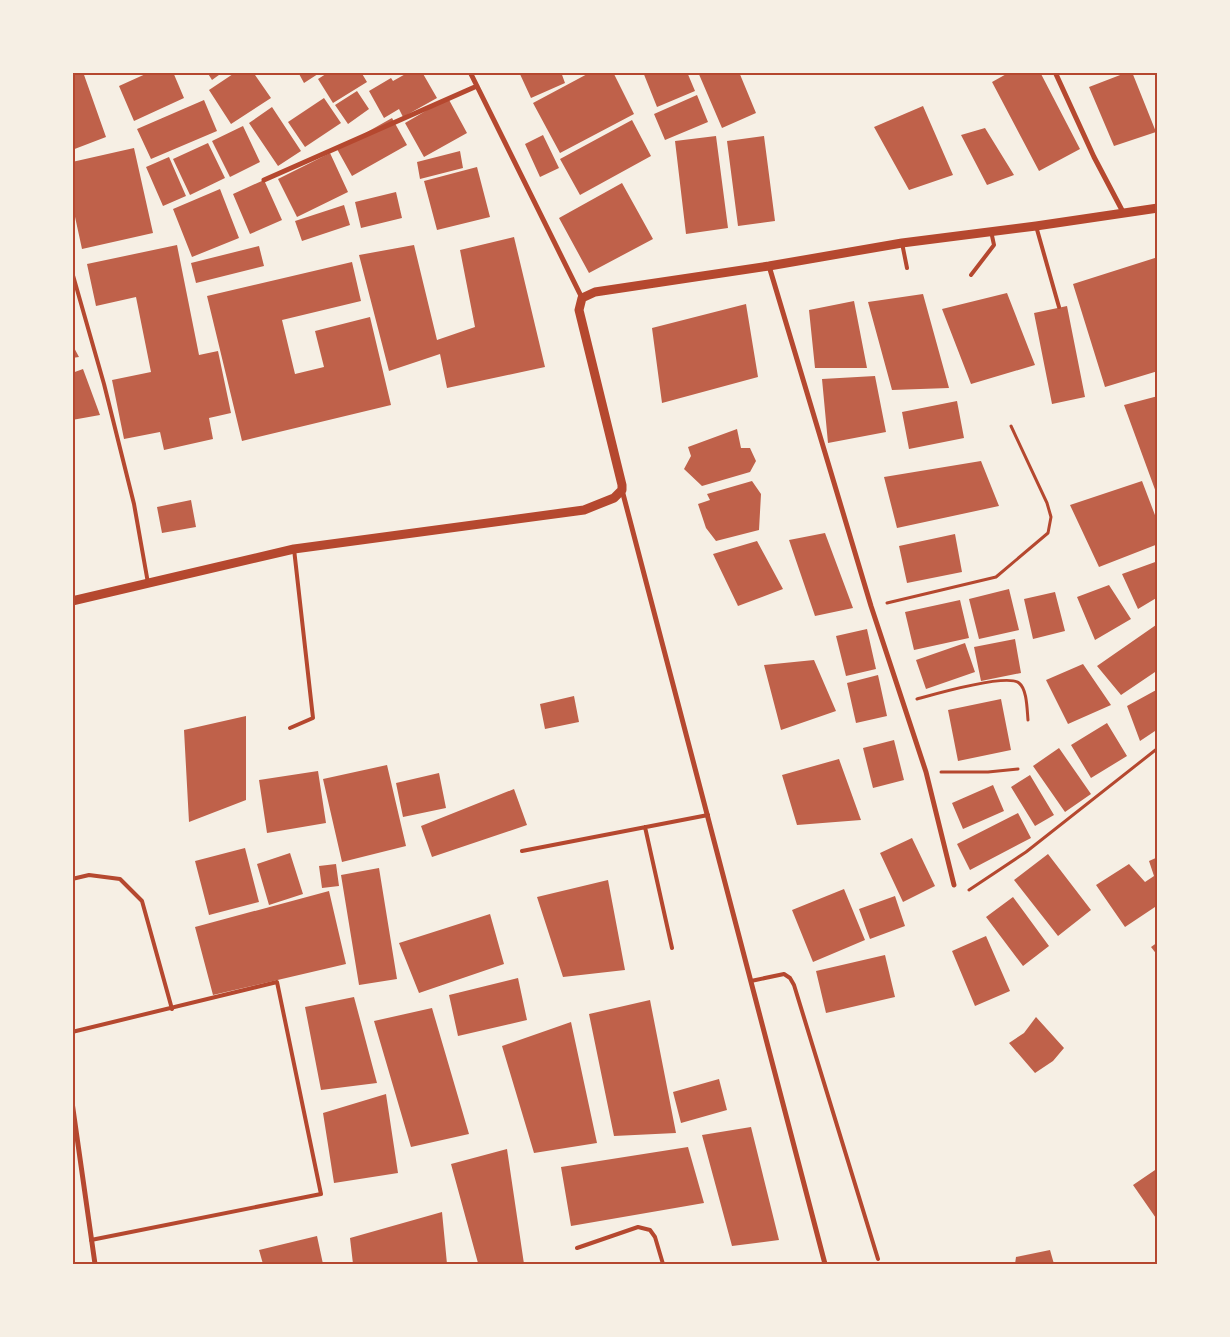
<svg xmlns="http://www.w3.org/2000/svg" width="1230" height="1337" viewBox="0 0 1230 1337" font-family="Mulish,sans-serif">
<rect width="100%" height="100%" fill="#f6efe4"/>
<path fill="#bf614a" d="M72,72H83L106,137L72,150Z
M150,72H173L184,98L134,121L119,86Z
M207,72H223L212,80Z
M236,72H253L271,98L231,124L209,90Z
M298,72H321L304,83Z
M329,72H361L367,82L333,103L318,79Z
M409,72H422L437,98L403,117L399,109L384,118L369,91L391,78L393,81Z
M519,72H561L565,83L531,98Z
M591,72H613L634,114L560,153L533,103Z
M643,72H687L695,91L657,107Z
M698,72H739L756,113L722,128Z
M1010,72H1040L1080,149L1039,171L992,82Z
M1128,72H1132L1156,132L1114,146L1089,87Z
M357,91L369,109L348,124L335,105Z
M697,95L708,122L665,140L654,114Z
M324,98L341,123L305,147L288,122Z
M448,98L467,133L424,157L405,123Z
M204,100L217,131L151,159L137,129Z
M923,106L953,175L909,190L874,127Z
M272,107L301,151L278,166L249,123Z
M392,118L407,145L352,176L337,149Z
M632,120L651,156L580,195L560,159Z
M243,126L260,162L230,177L212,141Z
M985,128L1014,175L987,185L961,135Z
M543,135L559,168L540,177L525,144Z
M716,136L728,228L686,234L675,141Z
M764,136L775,221L738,226L727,141Z
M208,143L225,178L190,195L173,159Z
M134,148L153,233L82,249L72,203V162Z
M460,151L463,168L420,179L417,162Z
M330,153L348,192L297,217L278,179Z
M169,157L186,196L163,206L146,167Z
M477,167L490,217L437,230L424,181Z
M264,180L282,220L250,234L233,194Z
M622,183L653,239L589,273L559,218Z
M220,189L239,238L192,257L173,209Z
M396,192L402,218L361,228L355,202Z
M344,205L350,225L302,241L295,221Z
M514,237L545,367L447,388L440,354L389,371L359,255L414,245L437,340L475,327L460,250Z
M177,245L199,355L218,351L231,413L209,418L213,439L164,450L160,432L124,439L112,380L151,372L136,297L96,306L87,264Z
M259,246L264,266L196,283L191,263Z
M1158,257V371L1105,387L1073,284Z
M352,262L361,301L282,320L295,374L324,367L315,331L370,317L391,405L242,441L207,296Z
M1007,293L1035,365L971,384L942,309Z
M923,294L949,388L892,390L868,302Z
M854,301L867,368H815L809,310Z
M746,304L758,377L662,403L652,328Z
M1067,306L1085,397L1052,404L1034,313Z
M72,344L79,357L72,358Z
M83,369L100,415L72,420V373Z
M875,376L886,432L828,443L822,379Z
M1158,396V495H1157L1124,405Z
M957,401L964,438L909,449L902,412Z
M737,429L741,448H750L756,461L750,472L702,486L684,469L691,456L688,447Z
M981,461L999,506L897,528L884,477Z
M752,481L761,494L759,530L716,541L706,528L698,504L710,500L707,494Z
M1142,481L1158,523V544L1099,567L1070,505Z
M191,500L196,527L162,533L157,507Z
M825,533L853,608L815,616L789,540Z
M955,534L962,572L907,583L899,546Z
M757,541L783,589L738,606L713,554Z
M1158,561V597L1138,609L1122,574Z
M1109,585L1131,619L1095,640L1077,597Z
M1009,589L1019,630L979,639L969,599Z
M1055,592L1065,631L1033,639L1024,599Z
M960,600L969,638L914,650L905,612Z
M1156,625L1158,670L1121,695L1097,666Z
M867,629L876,669L846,676L836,636Z
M1015,639L1021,673L981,681L974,647Z
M965,643L975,672L926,689L916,660Z
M814,660L836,711L781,730L764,665Z
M1083,664L1111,705L1068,724L1046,680Z
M878,675L887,716L856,723L847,683Z
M1158,689V729L1140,741L1127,706Z
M574,696L579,722L545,729L540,704Z
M1001,699L1011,750L958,761L948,710Z
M246,716V800L189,822L184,730Z
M1107,723L1127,756L1091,778L1071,745Z
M894,740L904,780L873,788L863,748Z
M1059,748L1091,794L1065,812L1033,766Z
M839,759L861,820L797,825L782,775Z
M387,765L406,846L342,862L323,779Z
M318,771L326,823L267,833L259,780Z
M439,773L446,808L403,817L396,783Z
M1030,775L1054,815L1035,826L1011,787Z
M993,785L1004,811L963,829L952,803Z
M514,789L527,825L432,857L421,826Z
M1018,813L1031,838L970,870L957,844Z
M912,838L935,886L903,902L880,853Z
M245,848L259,902L209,915L195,861Z
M290,853L303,894L269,905L257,864Z
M1048,854L1091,910L1058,936L1014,880Z
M1158,857V905L1125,927L1096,885L1129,864L1145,882L1154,876L1149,861Z
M336,864L339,886L322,888L319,866Z
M379,868L397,979L359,985L341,875Z
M608,880L625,970L563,977L537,897Z
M844,889L865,940L813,962L792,910Z
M329,891L346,964L213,995L195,927Z
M895,896L905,926L870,939L859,909Z
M1013,897L1049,946L1023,966L986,917Z
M490,914L504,964L419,993L399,943Z
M986,936L1010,991L975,1006L952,951Z
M1158,942V956L1151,947Z
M885,955L895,997L826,1013L816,971Z
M518,978L527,1020L458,1036L449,995Z
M354,997L377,1083L321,1090L305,1007Z
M650,1000L676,1133L614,1136L589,1014Z
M432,1008L469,1134L411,1147L374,1021Z
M1036,1017L1064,1048L1053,1061L1035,1073L1009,1043L1024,1033Z
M571,1022L597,1143L534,1153L502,1046Z
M719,1079L727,1110L681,1123L673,1092Z
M386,1094L398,1173L334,1183L323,1113Z
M751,1127L779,1240L732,1246L702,1135Z
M688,1147L704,1203L571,1226L561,1167Z
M507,1149L524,1264L478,1263L451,1164Z
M1158,1168V1221L1133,1185Z
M442,1212L447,1264H353L350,1238Z
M317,1236L323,1264H263L259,1250Z
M1050,1250L1054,1264H1015L1016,1257Z"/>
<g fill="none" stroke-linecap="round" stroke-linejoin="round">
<path stroke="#b5482f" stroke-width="3" d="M887,603L996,577L1048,533L1051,517L1047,503L1011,426
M917,699C935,694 1007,673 1019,683C1027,689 1027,709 1028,720
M941,772H988L1018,769
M969,890L1026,852L1158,748"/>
<path stroke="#b5482f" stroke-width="4" d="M1036,226L1059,307
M902,243L907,268
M72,272L104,384L134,504L148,583
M971,275L994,245L991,231
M290,728L313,718L294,549
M645,827L672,948
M522,851L708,815
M72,879L89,875L120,879L142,901L172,1009
M751,981L784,974L790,978L794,985L878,1259
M72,1032L277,982L321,1194L91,1240
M577,1248L638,1227L650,1230L655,1237L663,1264"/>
<path stroke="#b5482f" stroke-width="5" d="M470,72L582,298
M1055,72L1094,157L1123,212
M264,180L477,86
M769,266L871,606L926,772L954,885
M622,490L825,1264
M72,1102L95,1264"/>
<path stroke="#b5482f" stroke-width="9" d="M72,601L294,549L584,510L614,498L622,490V485L579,310L582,298L595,292L769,266L902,243L1036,226L1158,208"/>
</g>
<rect width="1230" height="1337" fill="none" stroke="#f6efe4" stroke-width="148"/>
<rect x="74" y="74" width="1082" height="1189" fill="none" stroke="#b5482f" stroke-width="2"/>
</svg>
